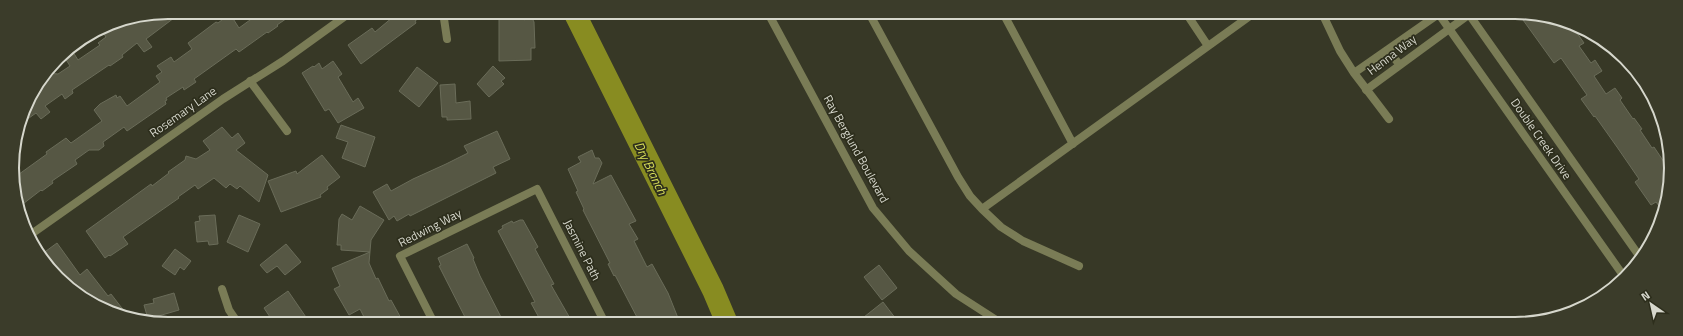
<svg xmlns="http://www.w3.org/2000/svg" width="1683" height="336" viewBox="0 0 1683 336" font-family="'Titillium Web',sans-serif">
<rect width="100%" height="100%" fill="#373826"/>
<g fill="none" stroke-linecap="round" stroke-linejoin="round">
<path stroke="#888c21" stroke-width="22" d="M574,12L713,290L727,323"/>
</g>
<path fill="#565744" stroke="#6a6c59" d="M168,12H182L146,39L152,47L144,52L137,43L122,55L123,57L110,66L109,65L72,90L73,93L65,99L62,94L45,106L50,112L41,119L36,113L22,123L28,99L31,95L42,88L39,84L47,73L58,74L70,66L65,58L73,52L78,60L100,45L98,43L106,37L102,31L113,23Z
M261,12H296L277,25L278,26L268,33L267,32L239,52L236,49L194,79L196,82L184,90L183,87L166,98L167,100L165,101L166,104L127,131L124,127L103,142L104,146L99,150H89L75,160L77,164L52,181L53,183L42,191L41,190L19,207L15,177L47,154L46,152L66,138L71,143L102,121L94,110L100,104L116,95L117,98L120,96L127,106L160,82L156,76L162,72L157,66L171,57L174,62L192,49L188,43L216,22L218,23L227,16L229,19L232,17L239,28Z
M399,12H415L419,18L415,21L416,23L361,64L348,45L372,28L375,32Z
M499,12H520L524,20L531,16L534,22L535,48H531V60L499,61Z
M1518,13H1535L1572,26L1584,43L1579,46L1591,63L1595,60L1602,71L1594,76L1606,94L1615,88L1622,98L1620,100L1633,119L1634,118L1642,129L1640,130L1652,148L1654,147L1664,162L1668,159L1670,188L1663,211L1656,202L1651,205L1635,182L1639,179L1617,147L1595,116L1594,117L1581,99L1587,95L1561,58L1554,63Z
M333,61L342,74L338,77L353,102L358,98L364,108L338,123L329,109L325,111L302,73L313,66L314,67L319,63L322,69Z
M493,66L505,78L501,81L504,84L489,97L477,84Z
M417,67L438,83L419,107L399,91Z
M455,84L456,103L470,101L471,119L447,120V117H442L440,85Z
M341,125L375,137L365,167L342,158L348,142L336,138Z
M222,127L232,138L238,133L245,143L236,150L268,175L259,202L240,186L237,189L230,184L226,188L214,178L198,189L195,185L178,197L179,198L123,237L128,244L110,256L109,255L105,258L86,231L151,184L152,186L169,173L168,172L185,160L186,156L196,159L210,150L203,141Z
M497,131L510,159L493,167L496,173L410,216L409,214L397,221L394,216L389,220L373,192L387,184L391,191L413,179L446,164L468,153L464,146Z
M592,150L595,158H599L602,163L593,184L611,175L636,221L629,224L638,239L634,241L647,267L652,264L668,293L680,323H640L615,275L614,276L608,264L610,263L583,210L584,209L576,192L578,191L568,169L581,162L578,157Z
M322,155L340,177L327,187L328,189L320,195L321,197L281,212L268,181L296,171L297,174Z
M360,206L384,220L371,240L369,263L376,279L378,278L389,301L391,300L402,320L396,323H367L360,309L349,315L334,289L340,286L332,268L370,252L341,250V245H337L339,219L342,214L352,220Z
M215,215L218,244L209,245L208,241L197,242L195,222L200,221L199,216Z
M239,215L260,224L248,252L227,242Z
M520,220H523L538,247L535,249L554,284L551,285L571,320L566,323H542L531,303L535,302L498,231L503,228L502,226L512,221L513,223Z
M57,243L80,275L87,269L108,296L111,294L128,316L90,303L59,277L42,254Z
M286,244L301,262L285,275L277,266L267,273L260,265Z
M467,244L474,258L473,259L480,276L504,323H468L439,266L441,265L438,258Z
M175,249L191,261L184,270L180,267L175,275L162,266Z
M879,265L897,288L882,300L864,277Z
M288,291L310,323H274L264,308Z
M174,293L179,310L148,319L144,305L154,303L153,299Z
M883,302L899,323H869L864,317Z"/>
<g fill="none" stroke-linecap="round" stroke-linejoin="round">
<path stroke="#7a7c56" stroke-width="8" d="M443,12L447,39
M768,13L873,208L909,251L956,294L1001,323
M869,13L958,177L970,196L982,209
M1003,13L1073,144
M1186,13L1208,46
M1322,13L1340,51L1354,73L1389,119
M1388,50L1399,64
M1354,73L1440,13
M250,81L287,131
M1366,90L1471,13
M30,235L223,99L283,61L351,12
M1079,266L1023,241L1001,227L982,209L1254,13
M222,289L229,310L238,323
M434,323L400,256L537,189L605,323"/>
<path stroke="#7a7c56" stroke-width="8" d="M1438,13L1625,278
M1468,13L1640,257"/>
</g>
<g text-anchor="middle" stroke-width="3.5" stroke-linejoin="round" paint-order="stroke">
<g font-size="12" fill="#d6d7cc" stroke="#2d2e1c">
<text transform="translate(1392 55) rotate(-37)" y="4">Henna Way</text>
<text transform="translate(183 112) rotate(-35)" y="4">Rosemary Lane</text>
<text transform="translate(1541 139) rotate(55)" y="4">Double Creek Drive</text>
<text transform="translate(856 149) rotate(61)" y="4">Ray Berglund Boulevard</text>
<text transform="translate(430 228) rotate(-27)" y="4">Redwing Way</text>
<text transform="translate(582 250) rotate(63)" y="4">Jasmine Path</text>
</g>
<g font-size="13" font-style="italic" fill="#d8de59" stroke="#2d2e1c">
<text transform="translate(651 168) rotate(64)" y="5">Dry Branch</text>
</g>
</g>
<path d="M0 0H1683V336H0ZM168 19H1515A149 149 0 0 1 1664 168V168A149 149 0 0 1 1515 317H168A149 149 0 0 1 19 168V168A149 149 0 0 1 168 19Z" fill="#3b3c2a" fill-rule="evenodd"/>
<path fill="none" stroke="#d6d7cc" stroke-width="2" d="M168 19H1515A149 149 0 0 1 1664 168V168A149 149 0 0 1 1515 317H168A149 149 0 0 1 19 168V168A149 149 0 0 1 168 19Z"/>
<g transform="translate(1651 304) rotate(326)" stroke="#2d2e1c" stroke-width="3" paint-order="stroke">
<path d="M0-3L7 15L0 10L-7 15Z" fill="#d6d7cc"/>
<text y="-6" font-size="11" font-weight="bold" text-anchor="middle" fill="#d6d7cc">N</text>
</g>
</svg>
